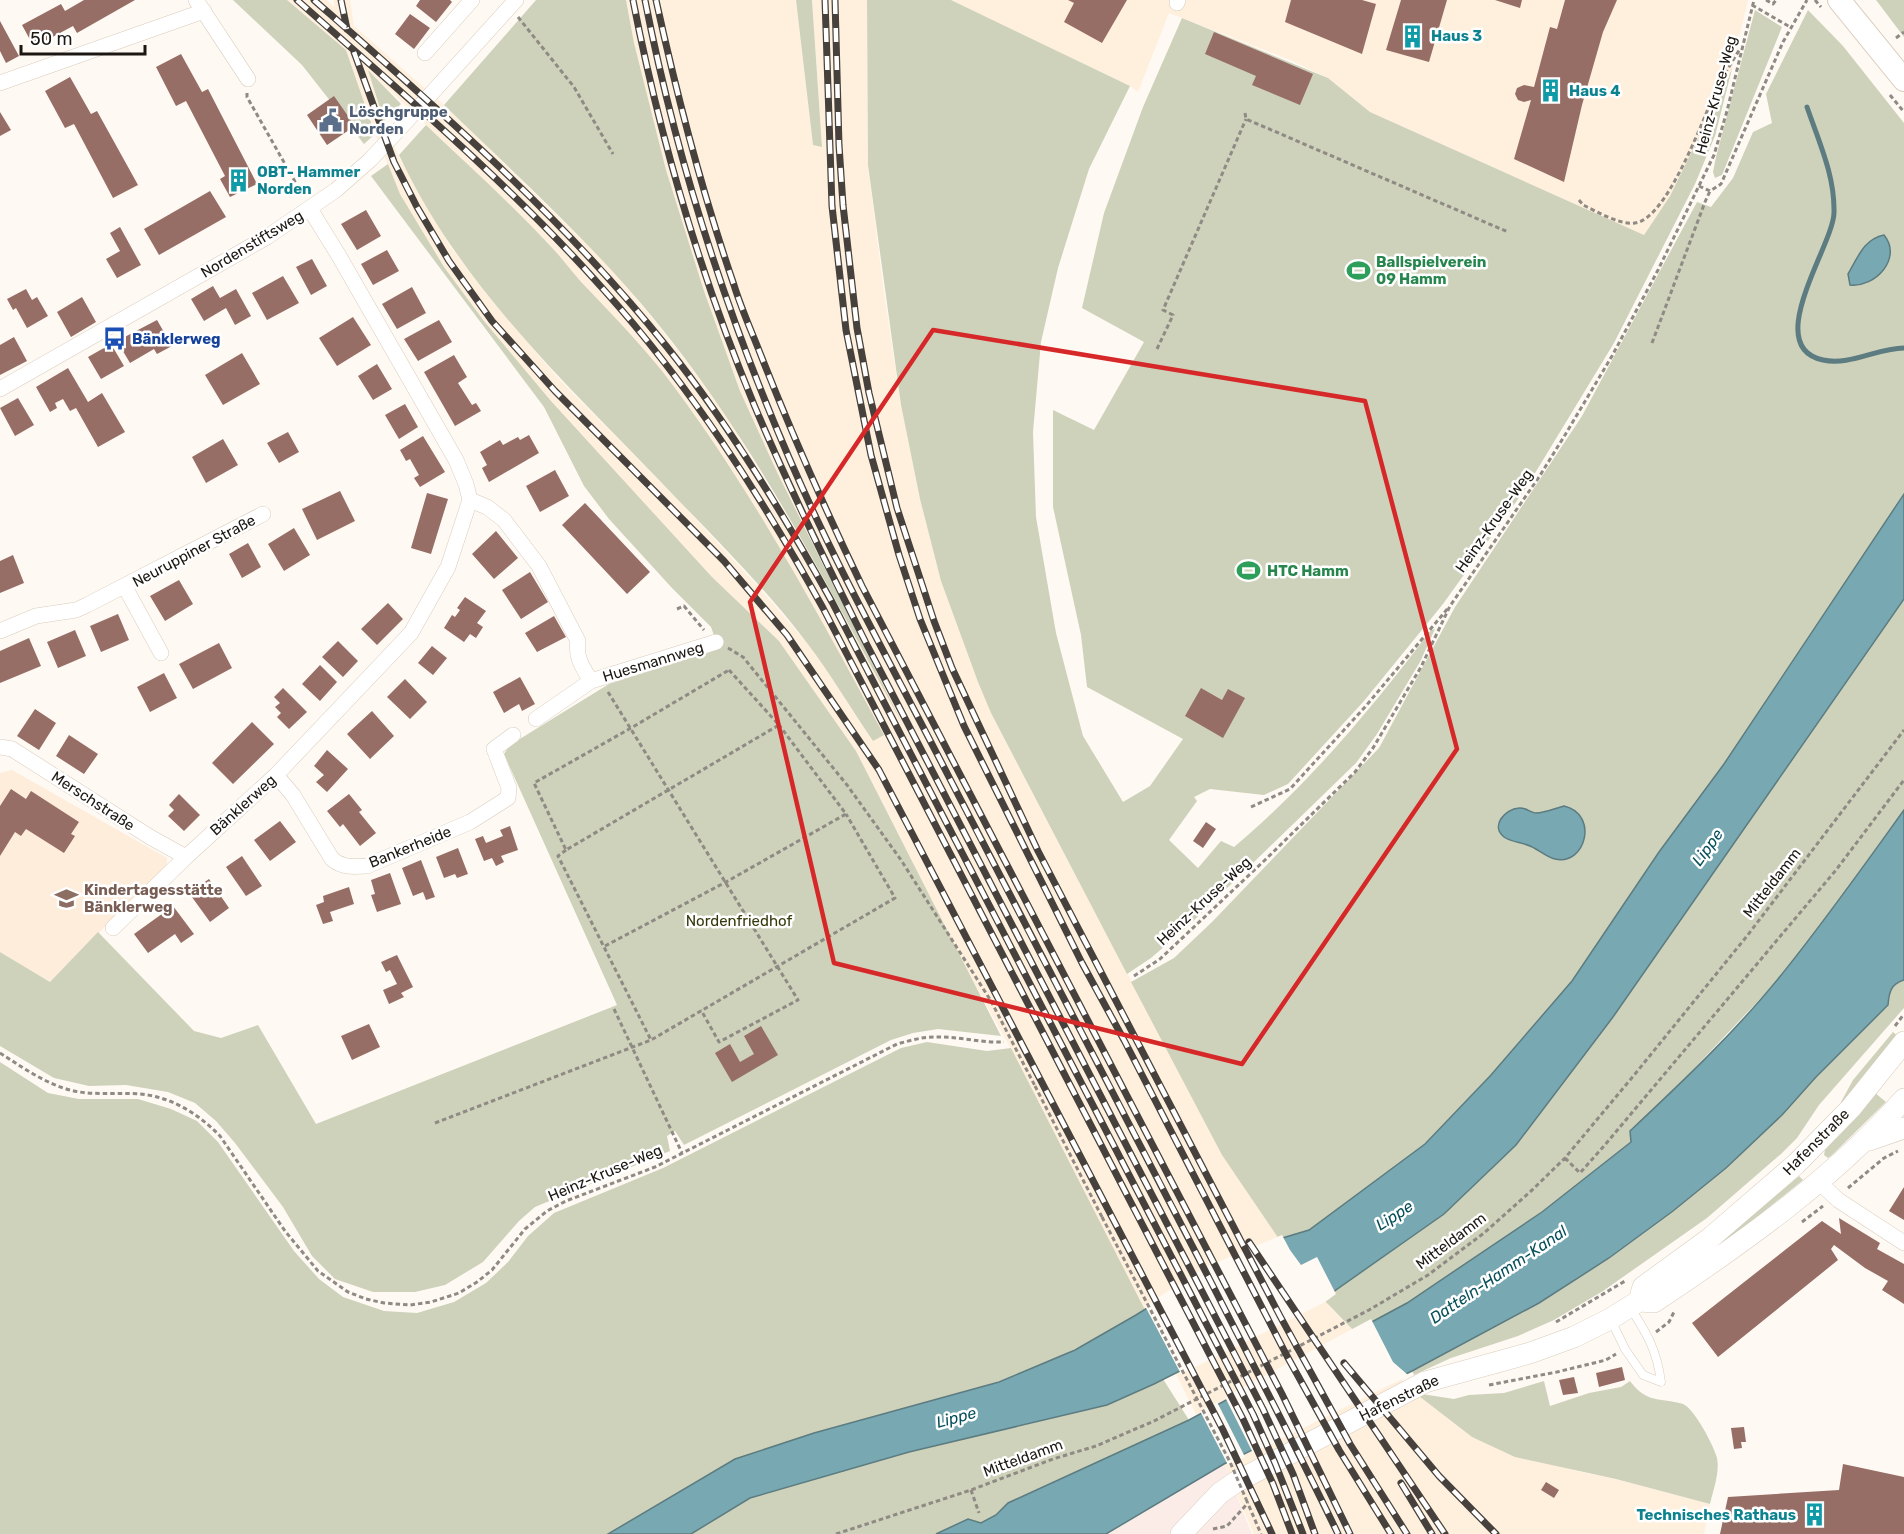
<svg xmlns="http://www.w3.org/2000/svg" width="1904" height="1534" viewBox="0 0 1904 1534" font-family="Rubik,sans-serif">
<rect width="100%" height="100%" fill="#fff9f3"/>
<path fill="#fff0de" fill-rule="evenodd" d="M287,0H327L334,7V0H350L354,26L444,105L604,261L654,320L719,404L805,545L891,701L777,472L740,391L704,291L666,170L634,43L626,0H796L813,145L822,146L812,0H867L868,165L883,285L901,405L920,499L941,580L991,713L1154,1024L1331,1308L1415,1393L1472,1437L1576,1471L1616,1479L1710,1504L1704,1534H1254L1237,1495L1017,1060L966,969L856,751L779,641L712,577L551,401L484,321L444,267L400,194L372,126L346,50ZM369,71L519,213L557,253L580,281L808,644L758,586L679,501L558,378L492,301L452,249L400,159L384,121Z
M951,0H1748L1732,69L1670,196L1644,235L1370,112L1328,78L1290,60L1169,13L1138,92L1130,86Z"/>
<path fill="#fcece8" d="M1224,1464L1252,1534H1106L1179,1489Z"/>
<path fill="#feeddb" d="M12,770L167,858V865L50,982L0,952V773Z"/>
<path fill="#ced2ba" d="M233,0H287L346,50L375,134L364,144L302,65Z
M536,0H626L634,43L666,170L704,291L740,391L777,472L903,725C827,585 755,442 654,319C590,241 516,175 444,105Z
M796,0H812L822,147L813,145Z
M867,0H951L1130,86L1089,169L1058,268L1041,342L1033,432L1036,517L1056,633L1083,736L1123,802L1150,786L1183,739L1087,687L1081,635L1053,507V410L1094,430L1144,342L1082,308L1104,213L1143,107L1182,18L1328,78L1370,112L1644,235L1670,196L1732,69L1715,136L1695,184L1614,343L1526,488L1443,604L1364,701L1288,784L1264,795L1210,789L1194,797L1197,801L1169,840L1198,868L1221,841L1234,847C1309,784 1372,708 1431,630L1435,629L1420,662L1377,734L1356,763L1188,926L1151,958L1127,974L991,713L978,682L941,581L920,499L901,405L868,165Z
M1876,0H1904V37Z
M1755,10L1782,27L1722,175L1715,178L1713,172L1716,157Z
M1808,10L1843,46L1904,123V494L1724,764L1659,852L1572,981L1491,1075L1425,1144L1309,1230L1279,1239L1222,1155L1131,982L1174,958L1212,922L1379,748L1455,607L1582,416L1697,202L1711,207L1733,178L1753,132L1772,123L1766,94Z
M368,70L401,104L384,121Z
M426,125C470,167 515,207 556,252C565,262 573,273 582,283C610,312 637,340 662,371C749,484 816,610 884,735L873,741C851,709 831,674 807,643C769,593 724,547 680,502C577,393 464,294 399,155Z
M388,164L400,194L444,267L484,321L551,401L712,577L779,641L856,751L1001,1036L938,1029L913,1033L891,1040L684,1145L675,1131L667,1136L670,1151L535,1207L519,1221L483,1262L445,1285L415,1292H373L335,1279L312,1256L283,1207L235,1143L216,1121L195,1103L168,1092L126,1085L89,1086L54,1078L0,1046V952L50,982L98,932L194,1031L221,1038L258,1025L316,1124L617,1005L504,754L510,745L609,684L719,649L711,627L672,588L609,519L584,486L544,407L371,176Z
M1904,599V810L1820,926L1776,982L1671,1093L1630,1131L1631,1142L1542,1212L1407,1303L1354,1331L1323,1299L1444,1214L1516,1145L1613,1017Z
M1904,980V1008L1819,1105L1797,1138L1781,1154L1707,1218L1603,1291L1554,1320L1518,1336L1451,1358L1414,1375L1412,1371L1428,1361L1539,1303L1609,1258L1673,1211L1726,1168L1782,1115L1816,1077L1887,1005C1889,992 1891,984 1904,980Z
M1893,1032L1900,1038L1842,1104L1841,1102L1853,1080Z
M927,1042L987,1051L1011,1048L1145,1310C1091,1344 1033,1371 972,1390L608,1534H0V1062L48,1093L79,1099H138L171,1109L197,1121L218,1142L294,1251L319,1279L343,1297L384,1311L417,1313L454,1302L486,1283L508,1262L528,1236L554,1213L663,1168L901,1048Z
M1874,1092L1886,1102L1831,1156L1828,1158L1824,1155L1825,1150Z
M1799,1176L1803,1180L1735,1235L1647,1292L1754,1214Z
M1163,1379L1189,1420L1008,1503L996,1515L981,1523L968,1519L936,1534H691L750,1498L909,1452L1107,1405Z
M1544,1381L1550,1406L1589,1393L1621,1387L1630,1381C1647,1404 1659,1397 1683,1404C1694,1408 1714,1446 1717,1458C1720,1472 1713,1491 1710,1504L1616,1479L1515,1457L1472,1437L1415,1393L1454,1399L1469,1395L1504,1393Z"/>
<path fill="#78a8b1" stroke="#5c7c81" stroke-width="1.5" d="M1884,235C1903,258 1875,288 1850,285L1848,274C1858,257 1864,239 1884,235Z
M1904,494V599L1613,1017L1516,1145L1444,1214L1323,1299L1154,1384L1107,1405L909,1452L750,1498L691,1534H608L735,1459L814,1433L999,1382L1075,1350L1136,1315L1208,1270L1279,1239L1309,1230L1425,1144L1491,1075L1572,981L1659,852L1724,764Z
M1564,806C1599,814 1586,866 1555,859C1548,858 1540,851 1534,848C1525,842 1512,843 1504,837C1490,826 1505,809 1519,808C1525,807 1531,813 1536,813C1545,813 1556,808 1564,806Z
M1904,810V980C1891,984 1889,992 1888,1005L1816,1077L1782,1115L1726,1168L1673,1211L1609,1258L1539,1303L1412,1371L1224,1464L1106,1534H936L968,1519L981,1523L996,1515L1008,1503L1189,1420L1407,1303L1542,1212L1631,1142L1630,1131C1681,1083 1733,1034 1778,979C1822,925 1863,867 1904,810Z"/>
<path fill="#fff9f3" d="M1282,1235L1290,1250L1301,1265L1317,1257L1336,1294L1325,1302L1181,1374L1145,1306L1206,1267Z
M1371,1319L1393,1362L1408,1375L1414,1373L1253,1453L1225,1397Z
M1217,1402L1245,1457L1228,1465L1200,1411Z"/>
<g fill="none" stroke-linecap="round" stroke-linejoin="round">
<path stroke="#5c7c81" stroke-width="5" d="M1807,107C1819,142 1835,176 1834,213C1833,246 1761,347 1823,360C1850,366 1877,348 1904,348"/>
</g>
<path fill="#966e66" d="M84,0H135L77,33L73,26L34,47L22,25L61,4L65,11Z
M420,0H450L452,2L436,22L416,6Z
M1068,0H1127L1102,43L1064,22L1074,3Z
M1291,0H1362L1376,4L1362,54L1285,22Z
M1401,0H1447L1429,62L1386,50Z
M1495,0H1522L1520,8Z
M1565,0H1617L1603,32L1582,105L1564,182L1514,159L1531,100L1524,102L1518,100L1515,94L1517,88L1524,85L1534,87L1550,27L1557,29Z
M410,14L430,28L414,49L395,34Z
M0,21L19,56L6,63L0,51Z
M1214,32L1313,74L1300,105L1252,85L1256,76L1205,54Z
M181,54L202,92L208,89L257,184L230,197L220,179L225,176L186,101L176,106L156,67Z
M70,77L91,114L97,111L138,185L113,198L74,124L65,128L45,91Z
M334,96L355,126L327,145L307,115Z
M0,112L11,130L0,136Z
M210,191L226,217L159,255L144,229Z
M366,210L381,236L357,250L341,224Z
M120,227L141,265L117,278L106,259L120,251L110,233Z
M387,250L399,271L373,285L361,264Z
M312,259L327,286L311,295L296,267Z
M283,276L299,303L267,320L252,293Z
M213,286L220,298L236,289L251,316L235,325L226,308L204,321L191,299Z
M412,287L426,313L397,329L382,304Z
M26,289L32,300L37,297L48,316L27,328L16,308L13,310L7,299Z
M82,297L96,322L71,337L57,312Z
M353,317L371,345L337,366L319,338Z
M157,320L172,346L157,354L154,349L130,363L117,341Z
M439,320L452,342L418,361L404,339Z
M14,337L27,361L0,375V345Z
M111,344L124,366L101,379L88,357Z
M242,353L260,384L223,405L205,375Z
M454,355L467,377L458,383L472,405L476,403L481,411L455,426L424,372Z
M377,364L392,389L373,400L358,376Z
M68,368L88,402L102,393L125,432L98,447L76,408L70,411L63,399L55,403L57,408L50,412L36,387Z
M18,398L34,425L15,436L0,408Z
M405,404L418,427L399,439L385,415Z
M288,432L299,452L279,463L267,443Z
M529,435L539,453L489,482L482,468L487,465L480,452L500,440L503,445L518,437L520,440Z
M423,436L445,472L420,487L414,478L419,475L410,459L406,461L400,450Z
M223,439L238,465L206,483L192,457Z
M555,470L569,496L540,512L526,486Z
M340,491L355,521L317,540L302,509Z
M427,493L448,499L431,554L411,548Z
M585,503L650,572L627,594L562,525Z
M294,528L310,555L284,571L268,544Z
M496,531L518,558L494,579L472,554Z
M248,543L261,567L242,578L229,554Z
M13,555L24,583L0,593V561Z
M530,572L548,602L521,619L502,590Z
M179,580L193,604L165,621L150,596Z
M465,597L486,611L477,623L483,627L476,638L470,634L464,642L444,628L452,615L455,617L460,610L457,608Z
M388,603L403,619L377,645L361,629Z
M118,614L129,640L101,652L90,626Z
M554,616L566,637L537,652L525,633Z
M75,630L86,656L58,668L47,642Z
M29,638L41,666L0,683V651Z
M338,641L358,661L343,677L322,657Z
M219,643L232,668L193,689L179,664Z
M432,646L447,658L433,675L418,663Z
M320,665L337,682L320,701L302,684Z
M164,673L177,698L150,712L137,687Z
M520,677L535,704L522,711L519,704L504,713L493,692Z
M405,679L427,702L410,719L387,697Z
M283,688L307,712L289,729L277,717L281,713L275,707L280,703L274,697Z
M1201,688L1222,700L1228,689L1245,698L1223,738L1185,716Z
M35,709L56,723L39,750L17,736Z
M372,711L394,736L370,759L347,734Z
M252,722L274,744L233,784L212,763Z
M69,735L98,754L84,774L56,756Z
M327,750L348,769L327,792L316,782L324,775L314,766Z
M11,789L26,799L31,791L79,822L71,834L75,836L64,853L26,829L21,836L15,832L0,856V806Z
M179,794L200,815L184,831L168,816L174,810L169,805Z
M349,794L362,810L359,812L376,833L360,846L343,824L340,827L327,811Z
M280,821L296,842L270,861L254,840Z
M1206,822L1216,829L1203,848L1193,841Z
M510,826L518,850L501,856L504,862L496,866L492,858L484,861L475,839L483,836L486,843L503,836L500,830Z
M458,848L468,874L457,878L455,874L444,878L436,857Z
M242,856L262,886L246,896L226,867Z
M421,860L435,897L426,900L423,892L413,896L402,868Z
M390,873L401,904L377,912L371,895L375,894L371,880Z
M209,879L229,908L210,922L189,893Z
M349,887L354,904L330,912L333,921L323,924L316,905L324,902L323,896Z
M173,906L194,934L181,943L175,934L148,953L134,934Z
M397,955L413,987L401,993L404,997L389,1004L383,990L397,984L390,970L386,972L381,962Z
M369,1024L380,1047L352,1060L341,1036Z
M761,1026L778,1055L732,1082L715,1053L730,1044L740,1062L754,1054L744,1036Z
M1904,1187V1220L1889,1211Z
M1839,1218L1880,1243L1877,1249L1904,1264V1304L1882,1290L1888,1281L1865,1268L1834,1245L1831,1249L1838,1260L1718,1357L1692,1323L1822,1221L1841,1234Z
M1622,1367L1625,1380L1599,1387L1596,1373Z
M1574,1377L1578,1393L1563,1395L1559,1380Z
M1744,1427L1746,1442H1741L1742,1448L1734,1449L1731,1428Z
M1843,1464L1904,1477V1534H1720L1728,1497L1839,1490Z
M1546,1482L1559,1490L1554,1498L1541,1490Z"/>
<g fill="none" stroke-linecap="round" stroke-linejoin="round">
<defs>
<path id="lane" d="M1611,1320L1625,1349L1643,1375L1661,1382C1657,1350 1647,1334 1630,1307"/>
<path id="street" d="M196,0L248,79
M1177,3L1178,0
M425,53L472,0
M0,83L204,11
M0,389L267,237L336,190L370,160L402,126L516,0
M470,500L487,507L504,520L539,566L578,641C575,657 583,668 591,681
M125,587L161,653
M0,631L36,616L76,610L87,605L263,514
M536,719L591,681L716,642
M0,747L12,749L150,837L186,857
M276,775L293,795L332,859C343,868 353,867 367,866L470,822L508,798L509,788L494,749L513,735
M113,928L186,857L276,775L411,633L448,567L470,500L466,484L456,460L339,256L310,209
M1818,1181L1838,1200L1904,1243"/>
<path id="secondary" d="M1869,1140L1904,1128
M1639,1301L1643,1287L1709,1239L1796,1164L1851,1108L1904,1042
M1181,1534L1220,1493L1236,1482L1425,1382L1530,1353L1574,1337L1610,1319L1639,1301L1654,1302C1743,1243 1833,1179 1904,1099"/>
<path id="primary" d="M1839,0L1904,80"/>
</defs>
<use href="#lane" stroke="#d9ccbc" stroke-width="9"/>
<use href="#street" stroke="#d9ccbc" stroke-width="16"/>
<use href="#secondary" stroke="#d9ccbc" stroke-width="22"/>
<use href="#primary" stroke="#d9ccbc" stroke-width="24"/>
<path stroke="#8f8a84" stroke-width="3" stroke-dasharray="4.5 3" stroke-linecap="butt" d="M1766,0L1773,4L1776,0
M1815,0L1821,7
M1752,5L1790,27
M518,17L574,87L613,154
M1896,38L1904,32
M247,93V97L302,194
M1890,95L1904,112
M1245,113L1246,119L1508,232
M1699,186L1710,191L1721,184L1783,42L1807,0
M1579,200L1583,205C1598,212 1619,225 1635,223C1667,219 1702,121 1715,93C1722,78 1731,63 1740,49
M1652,343L1705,202L1710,191
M1157,349L1173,315L1163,310L1246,119
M677,609L684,606L704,630
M728,648L743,657L847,785L901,860L991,1001
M729,670L779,725L566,850L534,783L631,728Z
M608,692L798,1000L719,1042L701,1010
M1251,807L1290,789L1365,707L1449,607
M566,850L558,856L651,1040
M605,946L726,882L846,814L779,725
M1134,976L1160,959L1265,860L1355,772L1373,748L1421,667L1450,606L1539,477L1565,435L1612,356L1658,270L1714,155L1727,111L1754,0
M614,1009L682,1153
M1895,1026L1904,1014
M0,1053C22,1067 44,1083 70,1090C92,1096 116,1092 139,1094C170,1096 199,1114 220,1136L285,1231L318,1271L348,1292L366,1299L384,1303L410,1305L431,1302L459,1293L477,1282L492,1270L525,1229L547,1211L566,1201L655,1167L897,1044C909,1041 921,1037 934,1037C957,1036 980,1043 1004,1042
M1035,1086L1102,1217
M435,1123L651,1040L895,898L846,814
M1565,1158L1580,1173L1604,1146L1836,870L1904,780
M1848,1188L1884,1158L1898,1151
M1802,1222L1823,1206
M1556,1322L1625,1281
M1656,1332L1669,1322L1675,1310
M1489,1385L1557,1372L1606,1360L1616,1354
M971,1490L979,1513
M1246,1499L1261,1534
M1213,1529L1227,1526L1248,1503
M836,1534L971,1490L1053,1459L1096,1446L1154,1421L1369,1310L1428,1275L1484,1233L1530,1192L1565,1158L1635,1074L1747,936L1904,730"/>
<use href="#lane" stroke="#fff" stroke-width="8"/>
<use href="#street" stroke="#fff" stroke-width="15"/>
<use href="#secondary" stroke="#fff" stroke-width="21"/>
<use href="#primary" stroke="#fff" stroke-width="22"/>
<defs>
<path id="rail" d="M297,0C402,93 511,185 604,290C691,387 760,494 823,608L1243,1419L1273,1484L1292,1534
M314,0C438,109 564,218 667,347C730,426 783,513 832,602L1253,1414L1275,1463L1303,1534
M341,0L347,29
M633,0C660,139 701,277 755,407C789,488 828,567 867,645L1263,1409L1293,1474L1315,1534
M645,0C676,158 726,313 790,460C837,569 896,673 950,779C1037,948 1125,1115 1212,1284C1254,1367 1298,1450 1338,1534
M656,0C677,96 702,192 734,285C741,308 751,330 760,353C791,432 825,509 862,586L1282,1394L1350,1534
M825,0L832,206L846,330L871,455L899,555L920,619L964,726L1082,963L1124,1040L1287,1356L1339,1450L1391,1534
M835,0L839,145L843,205L857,328L869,393L897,508L934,621L952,668L1038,851L1280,1316L1350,1444L1407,1534
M354,52L394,162L417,207L449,261L492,321L555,391L724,561L787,635L879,770L1223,1430L1272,1534
M1249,1242L1445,1534
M1344,1363L1439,1476L1496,1534
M1401,1483L1432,1534"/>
</defs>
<use href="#rail" stroke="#46413c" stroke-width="7"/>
<use href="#rail" stroke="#fff" stroke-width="4.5" stroke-dasharray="14" stroke-linecap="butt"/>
<path stroke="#8f8a84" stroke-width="3" stroke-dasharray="4.5 3" stroke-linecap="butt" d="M991,1001L1035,1086
M1102,1217L1230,1462L1246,1499"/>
</g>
<path fill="none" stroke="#d62828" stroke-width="4.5" stroke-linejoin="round" d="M933,330L1365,401L1457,749L1242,1064L834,963L750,602Z"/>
<defs>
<symbol id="building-bare" viewBox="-9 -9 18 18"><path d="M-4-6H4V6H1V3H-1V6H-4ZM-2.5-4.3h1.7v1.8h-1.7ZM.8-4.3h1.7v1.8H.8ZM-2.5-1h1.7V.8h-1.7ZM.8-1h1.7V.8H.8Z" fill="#0f9aa8" stroke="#fff" stroke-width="2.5" paint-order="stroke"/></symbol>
<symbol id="civic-bare" viewBox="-9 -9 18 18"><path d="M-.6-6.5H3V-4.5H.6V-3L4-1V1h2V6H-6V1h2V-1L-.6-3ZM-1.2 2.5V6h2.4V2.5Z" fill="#5c6f8a" stroke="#fff" stroke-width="2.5" paint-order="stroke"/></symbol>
<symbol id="stadium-bare" viewBox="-9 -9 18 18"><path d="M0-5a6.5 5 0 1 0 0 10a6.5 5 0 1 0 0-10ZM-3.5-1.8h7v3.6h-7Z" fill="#2e9e5b" stroke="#fff" stroke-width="2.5" paint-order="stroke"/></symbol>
<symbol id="bus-bare" viewBox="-9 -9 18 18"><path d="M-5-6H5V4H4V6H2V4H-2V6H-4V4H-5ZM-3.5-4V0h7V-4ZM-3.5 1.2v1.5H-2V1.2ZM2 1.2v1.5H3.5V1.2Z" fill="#1a4fb4" stroke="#fff" stroke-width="2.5" paint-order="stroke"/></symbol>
<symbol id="school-bare" viewBox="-9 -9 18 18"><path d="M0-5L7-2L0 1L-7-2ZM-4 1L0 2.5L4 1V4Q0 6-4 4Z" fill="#8d6e63" stroke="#fff" stroke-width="2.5" paint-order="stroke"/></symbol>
</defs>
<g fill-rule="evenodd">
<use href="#building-bare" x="1396" y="20" width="33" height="33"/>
<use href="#building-bare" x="1534" y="74" width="33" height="33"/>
<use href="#civic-bare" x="314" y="104" width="33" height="33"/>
<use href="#building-bare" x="222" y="164" width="33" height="33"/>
<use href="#stadium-bare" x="1342" y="254" width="33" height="33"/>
<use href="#bus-bare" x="98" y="322" width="33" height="33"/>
<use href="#stadium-bare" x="1232" y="554" width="33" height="33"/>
<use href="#school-bare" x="50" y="882" width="33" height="33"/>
<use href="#building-bare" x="1798" y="1498" width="33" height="33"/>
</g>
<g text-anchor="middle" stroke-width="5" stroke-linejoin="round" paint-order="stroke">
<g font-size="15" font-weight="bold" fill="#0d838f" stroke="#fff" text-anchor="start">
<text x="1431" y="41">Haus 3</text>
<text x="1569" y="96">Haus 4</text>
<text x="257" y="177">OBT- Hammer<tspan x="257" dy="17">Norden</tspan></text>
<text x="1796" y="1520" text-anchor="end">Technisches Rathaus</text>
</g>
<g font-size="15" fill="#1c1712" stroke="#fff">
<text transform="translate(1716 95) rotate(-75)" y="5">Heinz-Kruse-Weg</text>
<text transform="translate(252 244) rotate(-31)" y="5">Nordenstiftsweg</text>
<text transform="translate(1494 521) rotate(-55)" y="5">Heinz-Kruse-Weg</text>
<text transform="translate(194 551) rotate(-28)" y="5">Neuruppiner Straße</text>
<text transform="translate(653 662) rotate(-17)" y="5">Huesmannweg</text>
<text transform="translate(93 801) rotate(33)" y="5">Merschstraße</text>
<text transform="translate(243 805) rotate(-42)" y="5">Bänklerweg</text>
<text transform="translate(410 847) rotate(-22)" y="5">Bankerheide</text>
<text transform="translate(1772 883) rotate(-52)" y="5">Mitteldamm</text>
<text transform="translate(1204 901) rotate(-43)" y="5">Heinz-Kruse-Weg</text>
<text transform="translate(1816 1142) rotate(-45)" y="5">Hafenstraße</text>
<text transform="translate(605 1173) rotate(-23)" y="5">Heinz-Kruse-Weg</text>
<text transform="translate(1451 1241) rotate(-37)" y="5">Mitteldamm</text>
<text transform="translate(1399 1398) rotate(-26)" y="5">Hafenstraße</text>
<text transform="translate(1023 1458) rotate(-20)" y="5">Mitteldamm</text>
</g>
<g font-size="15" font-weight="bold" fill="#4e5e75" stroke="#fff" text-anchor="start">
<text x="349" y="117">Löschgruppe<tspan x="349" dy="17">Norden</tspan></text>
</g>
<g font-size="15" font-weight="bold" fill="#27864d" stroke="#fff" text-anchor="start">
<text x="1376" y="267">Ballspielverein<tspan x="1376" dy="17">09 Hamm</tspan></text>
<text x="1267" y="576">HTC Hamm</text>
</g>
<g font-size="15" font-weight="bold" fill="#164399" stroke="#fff" text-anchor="start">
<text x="132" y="344">Bänklerweg</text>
</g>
<g font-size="15" font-weight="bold" fill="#785e54" stroke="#fff" text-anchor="start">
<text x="84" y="895">Kindertagesstätte<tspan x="84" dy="17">Bänklerweg</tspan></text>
</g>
<g font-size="15" fill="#35390a" stroke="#fff">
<text x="739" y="926">Nordenfriedhof</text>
</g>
<g font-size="16" font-style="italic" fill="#07505b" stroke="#fff">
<text transform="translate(1707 847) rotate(-54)" y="6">Lippe</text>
<text transform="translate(1394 1215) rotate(-33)" y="6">Lippe</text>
<text transform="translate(1498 1274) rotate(-34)" y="6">Datteln-Hamm-Kanal</text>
<text transform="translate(956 1417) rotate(-15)" y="6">Lippe</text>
</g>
</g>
<path d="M21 45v9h124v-9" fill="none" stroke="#1c1712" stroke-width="3"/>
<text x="30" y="45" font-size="18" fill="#1c1712" stroke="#ffffff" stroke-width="4.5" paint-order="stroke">50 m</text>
</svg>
